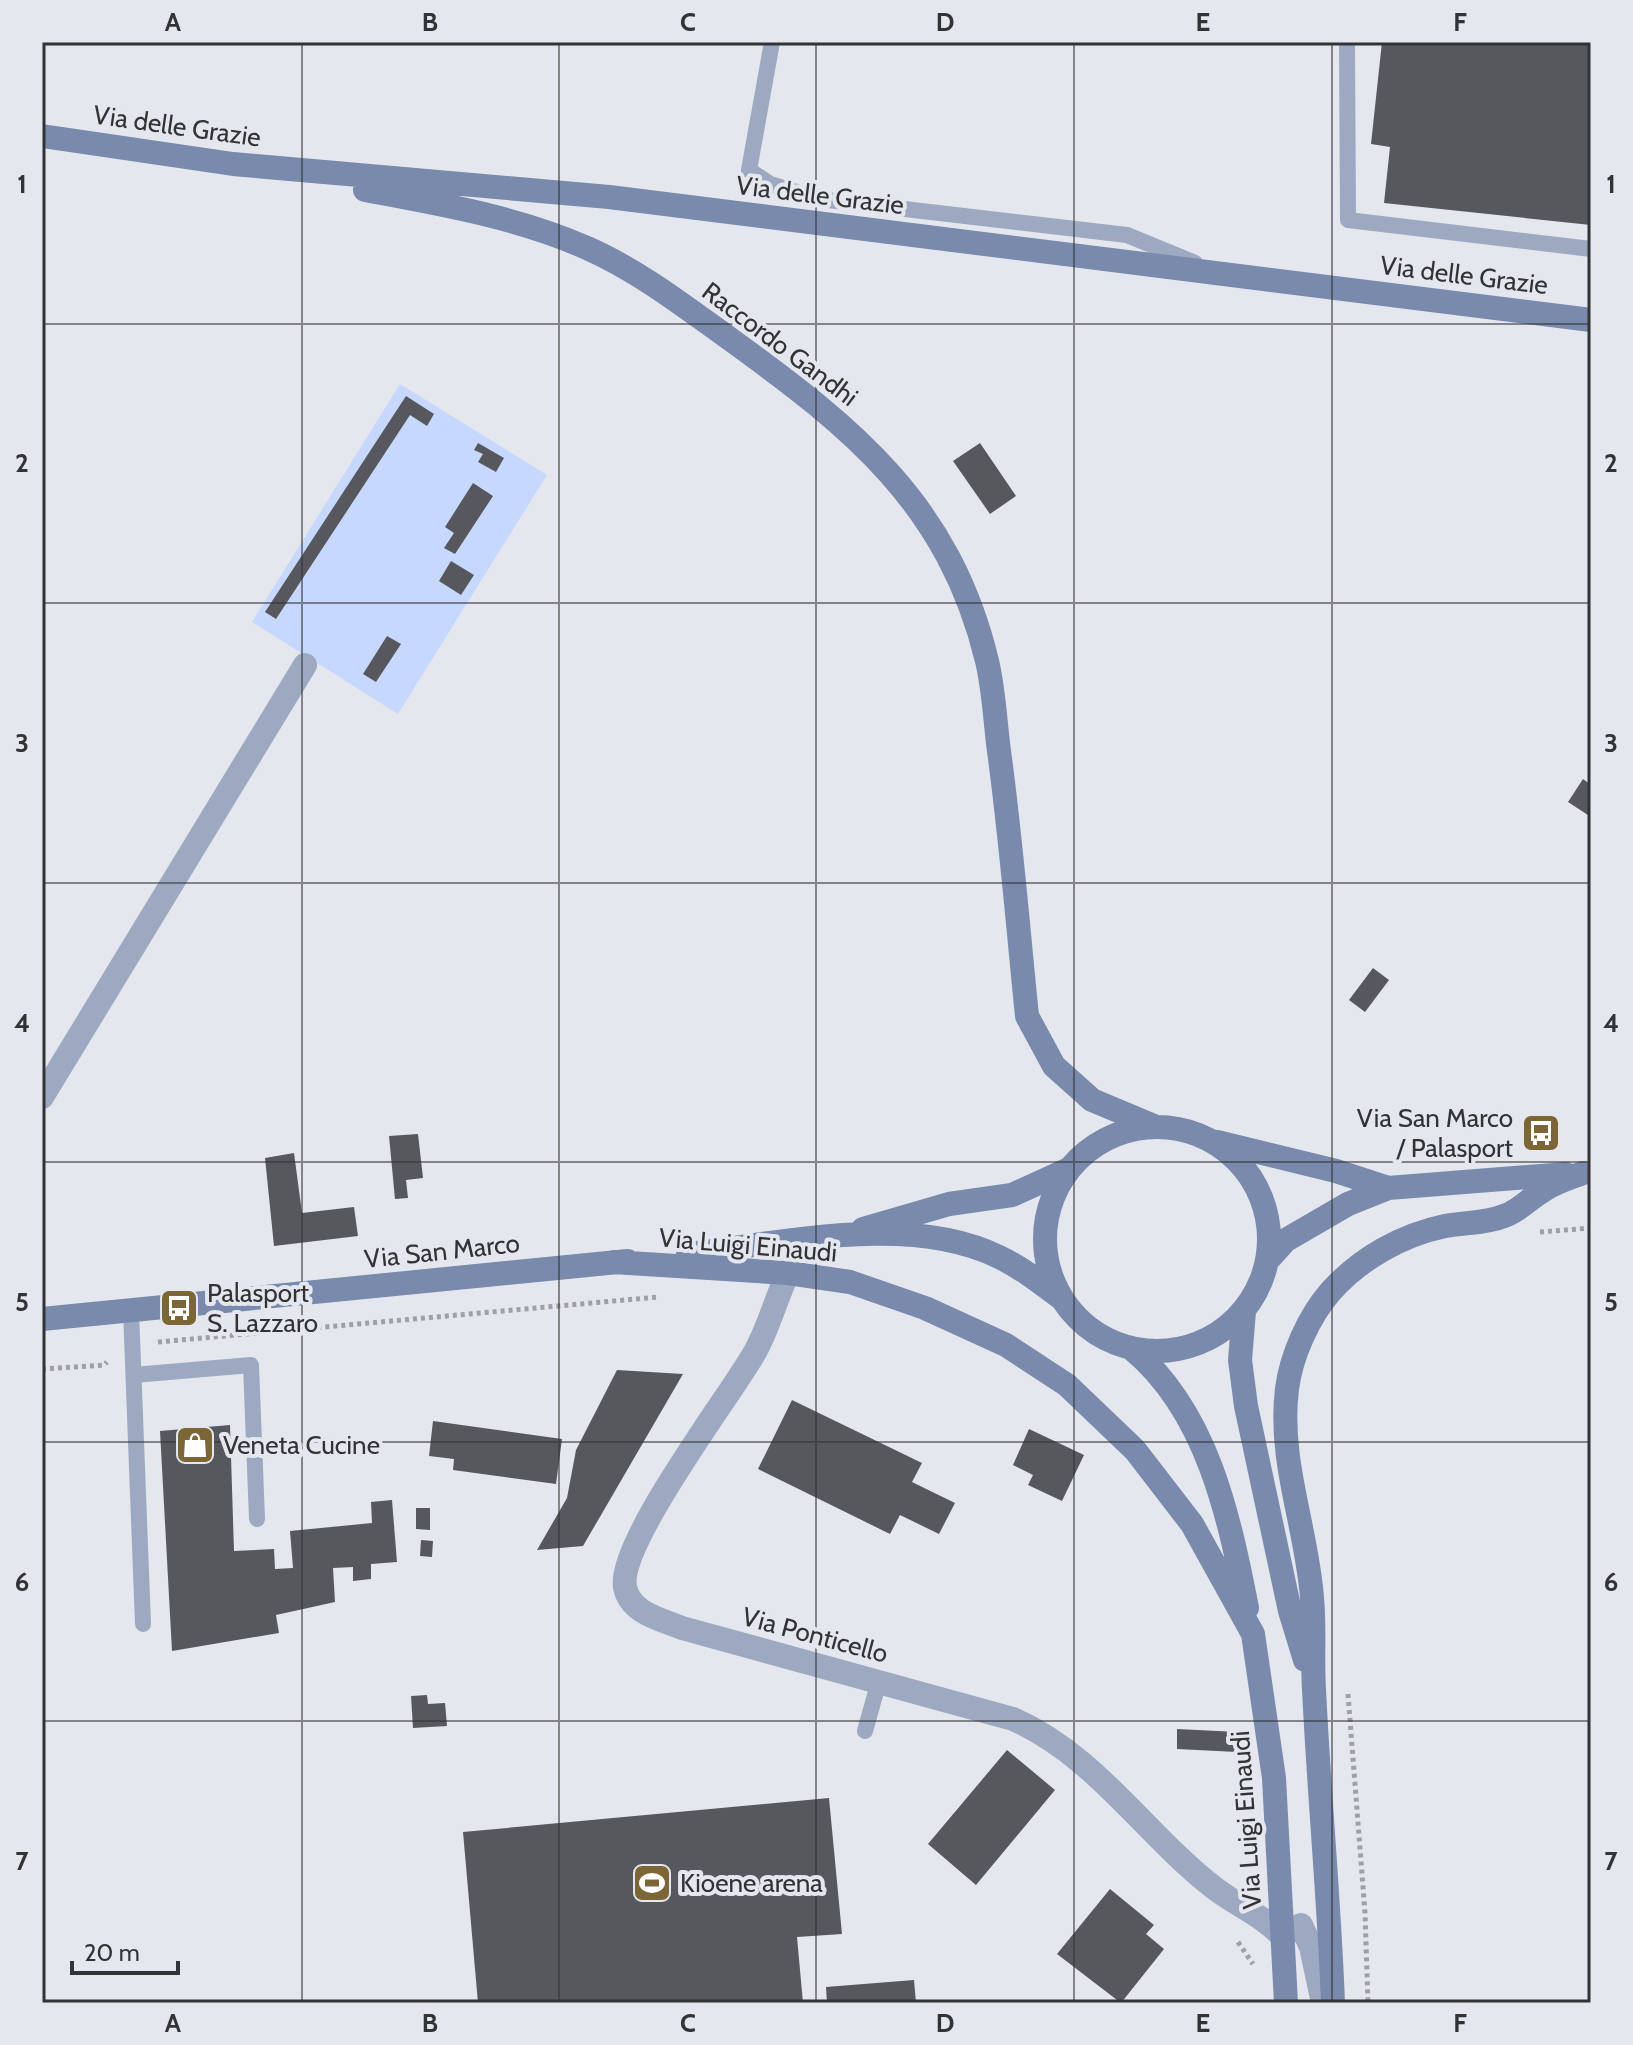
<svg xmlns="http://www.w3.org/2000/svg" width="1633" height="2045" viewBox="0 0 1633 2045" font-family="Cabin,sans-serif">
<rect width="100%" height="100%" fill="#e4e7ed"/>
<path fill="#c6d8fe" d="M400,384L547,475L398,714L252,622Z"/>
<path fill="#56585d" d="M1382,42H1591V225L1384,203L1390,147L1371,144Z
M406,396L434,414L427,426L410,415L276,619L265,612Z
M478,443L504,458L496,472L478,462L483,454L474,450Z
M980,443L1016,496L990,514L953,461Z
M473,483L493,496L455,554L444,548L454,533L445,527Z
M451,561L474,575L461,595L439,581Z
M387,636L401,644L376,682L363,674Z
M1583,779L1591,785V817L1568,802Z
M1373,968L1389,980L1365,1012L1349,1000Z
M418,1134L423,1178L406,1180L408,1198L395,1199L389,1136Z
M294,1153L302,1213L354,1207L358,1236L274,1246L265,1158Z
M617,1370L683,1374L583,1546L537,1550L567,1498L576,1450Z
M792,1400L922,1463L912,1482L955,1503L939,1534L900,1515L890,1534L758,1469Z
M433,1421L562,1439L556,1484L453,1470L454,1459L429,1456Z
M230,1425L234,1551L274,1549L275,1569L293,1568L290,1531L372,1523L371,1502L392,1500L397,1562L371,1564V1579L353,1581V1567L333,1568L335,1602L276,1615L279,1633L172,1651L160,1431Z
M1029,1429L1084,1455L1062,1501L1028,1485L1033,1475L1013,1465Z
M416,1508H430V1530L416,1529Z
M421,1540L433,1541L432,1557L420,1556Z
M427,1695L428,1704L445,1703L447,1726L413,1728L411,1696Z
M1177,1729L1238,1732L1237,1752L1177,1749Z
M1007,1750L1055,1790L976,1885L928,1844Z
M829,1798L842,1934L797,1937L803,2003H478L463,1832Z
M1110,1889L1154,1925L1146,1934L1164,1949L1121,2003L1057,1954Z
M914,1980L916,2003H827L826,1987Z"/>
<g fill="none" stroke-linecap="round" stroke-linejoin="round">
<path stroke="#9ea0a4" stroke-width="5" stroke-dasharray="4 4" stroke-linecap="butt" d="M1540,1232L1591,1228
M158,1342L658,1297
M42,1369L104,1365L107,1362
M1348,1694L1365,1913L1368,2003
M1238,1942L1253,1964"/>
<path stroke="#9da9c1" stroke-width="16" d="M772,42L749,170L770,184L819,199L1127,235L1195,263
M1347,42L1348,220L1591,249
M131,1311L143,1624
M134,1375L251,1365L257,1519
M865,1731L879,1681"/>
<path stroke="#9da9c1" stroke-width="24" d="M42,1097L305,665
M788,1273C776,1298 769,1327 755,1352C730,1396 617,1544 625,1587C630,1613 660,1619 682,1628L1013,1719C1095,1755 1144,1833 1213,1887C1236,1905 1262,1915 1282,1936L1301,1925L1311,1947L1323,2003"/>
<path stroke="#798aad" stroke-width="24" d="M42,136L233,164L609,197L1591,320
M365,190C440,204 517,217 587,248C639,271 684,306 730,339C853,428 949,504 987,661C994,690 995,721 999,751C1011,839 1018,927 1027,1016L1054,1066L1092,1100L1154,1126
M1045 1239a112 112 0 1 1 224 0a112 112 0 1 1-224 0Z
M1217,1142L1336,1171L1388,1188
M863,1229L949,1204L1012,1195L1067,1170
M688,1254C783,1243 910,1213 999,1257C1022,1268 1041,1283 1061,1298
M1267,1261L1286,1240L1348,1204L1388,1188L1566,1174
M613,1262L788,1273L850,1282L925,1308L1006,1345L1067,1385L1135,1450L1192,1524L1253,1634L1274,1778L1286,2003
M1244,1311L1240,1360L1246,1406L1290,1611L1305,1660
M42,1319L628,1261
M1132,1349C1207,1411 1229,1516 1247,1608
M1333,2003C1329,1898 1319,1794 1314,1689C1312,1659 1315,1629 1312,1598C1307,1528 1278,1461 1287,1389C1291,1356 1309,1316 1331,1291C1361,1258 1402,1235 1445,1226C1465,1222 1484,1224 1504,1216C1519,1211 1530,1198 1544,1190C1556,1182 1570,1178 1583,1173"/>
</g>
<path fill="none" stroke="#323335" stroke-width="2" stroke-opacity="0.55" d="M302,42V2003M559,42V2003M816,42V2003M1074,42V2003M1332,42V2003M42,324H1591M42,603H1591M42,883H1591M42,1162H1591M42,1442H1591M42,1721H1591"/>
<defs>
<symbol id="bus-square" viewBox="-11 -11 22 22"><rect x="-9" y="-9" width="18" height="18" rx="4" fill="#7c6636" stroke="#e4e7ed"/><path d="M-5-6H5V4H4V6H2V4H-2V6H-4V4H-5ZM-3.5-4V0h7V-4ZM-3.5 1.2v1.5H-2V1.2ZM2 1.2v1.5H3.5V1.2Z" fill="#fff"/></symbol>
<symbol id="shop-square" viewBox="-11 -11 22 22"><rect x="-9" y="-9" width="18" height="18" rx="4" fill="#7c6636" stroke="#e4e7ed"/><path d="M-5-2.5h2.3a2.7 3.5 0 0 1 5.4 0H5L5.5 6h-11ZM-1.5-2.5h3a1.5 2.3 0 0 0-3 0Z" fill="#fff"/></symbol>
<symbol id="stadium-square" viewBox="-11 -11 22 22"><rect x="-9" y="-9" width="18" height="18" rx="4" fill="#7c6636" stroke="#e4e7ed"/><path d="M0-5a6.5 5 0 1 0 0 10a6.5 5 0 1 0 0-10ZM-3.5-1.8h7v3.6h-7Z" fill="#fff"/></symbol>
</defs>
<g fill-rule="evenodd">
<use href="#bus-square" x="1519" y="1111" width="44" height="44"/>
<use href="#bus-square" x="157" y="1286" width="44" height="44"/>
<use href="#shop-square" x="173" y="1423" width="44" height="44"/>
<use href="#stadium-square" x="630" y="1861" width="44" height="44"/>
</g>
<g text-anchor="middle" stroke-width="8" stroke-linejoin="round" paint-order="stroke">
<g font-size="26" fill="#323335" stroke="#e4e7ed">
<text transform="translate(177 126) rotate(8)" y="9">Via delle Grazie</text>
<text transform="translate(820 195) rotate(7)" y="9">Via delle Grazie</text>
<text transform="translate(1464 275) rotate(7)" y="9">Via delle Grazie</text>
<text transform="translate(780 344) rotate(37)" y="9">Raccordo Gandhi</text>
<text transform="translate(748 1245) rotate(5)" y="9">Via Luigi Einaudi</text>
<text transform="translate(442 1251) rotate(-6)" y="9">Via San Marco</text>
<text transform="translate(815 1635) rotate(15)" y="9">Via Ponticello</text>
<text transform="translate(1246 1820) rotate(-94)" y="9">Via Luigi Einaudi</text>
</g>
<g font-size="26" fill="#323335" stroke="#e4e7ed" text-anchor="start">
<text x="1513" y="1127" text-anchor="end">Via San Marco<tspan x="1513" dy="30">/ Palasport</tspan></text>
<text x="207" y="1302">Palasport<tspan x="207" dy="30">S. Lazzaro</tspan></text>
<text x="223" y="1454">Veneta Cucine</text>
<text x="680" y="1892">Kioene arena</text>
</g>
</g>
<rect width="1633" height="2045" fill="none" stroke="#e4e7ed" stroke-width="88"/>
<path d="M72 1961v12h106v-12" fill="none" stroke="#323335" stroke-width="4"/>
<text x="84" y="1961" font-size="24" fill="#323335" stroke="#e4e7ed" stroke-width="6" paint-order="stroke">20 m</text>
<rect x="44" y="44" width="1545" height="1957" fill="none" stroke="#323335" stroke-width="3"/>
<g font-size="26" text-anchor="middle" font-weight="bold" fill="#323335">
<text x="173" y="31">A</text>
<text x="430" y="31">B</text>
<text x="688" y="31">C</text>
<text x="945" y="31">D</text>
<text x="1203" y="31">E</text>
<text x="1460" y="31">F</text>
<text x="22" y="193">1</text>
<text x="1611" y="193">1</text>
<text x="22" y="472">2</text>
<text x="1611" y="472">2</text>
<text x="22" y="752">3</text>
<text x="1611" y="752">3</text>
<text x="22" y="1032">4</text>
<text x="1611" y="1032">4</text>
<text x="22" y="1311">5</text>
<text x="1611" y="1311">5</text>
<text x="22" y="1591">6</text>
<text x="1611" y="1591">6</text>
<text x="22" y="1870">7</text>
<text x="1611" y="1870">7</text>
<text x="173" y="2032">A</text>
<text x="430" y="2032">B</text>
<text x="688" y="2032">C</text>
<text x="945" y="2032">D</text>
<text x="1203" y="2032">E</text>
<text x="1460" y="2032">F</text>
</g>
</svg>
